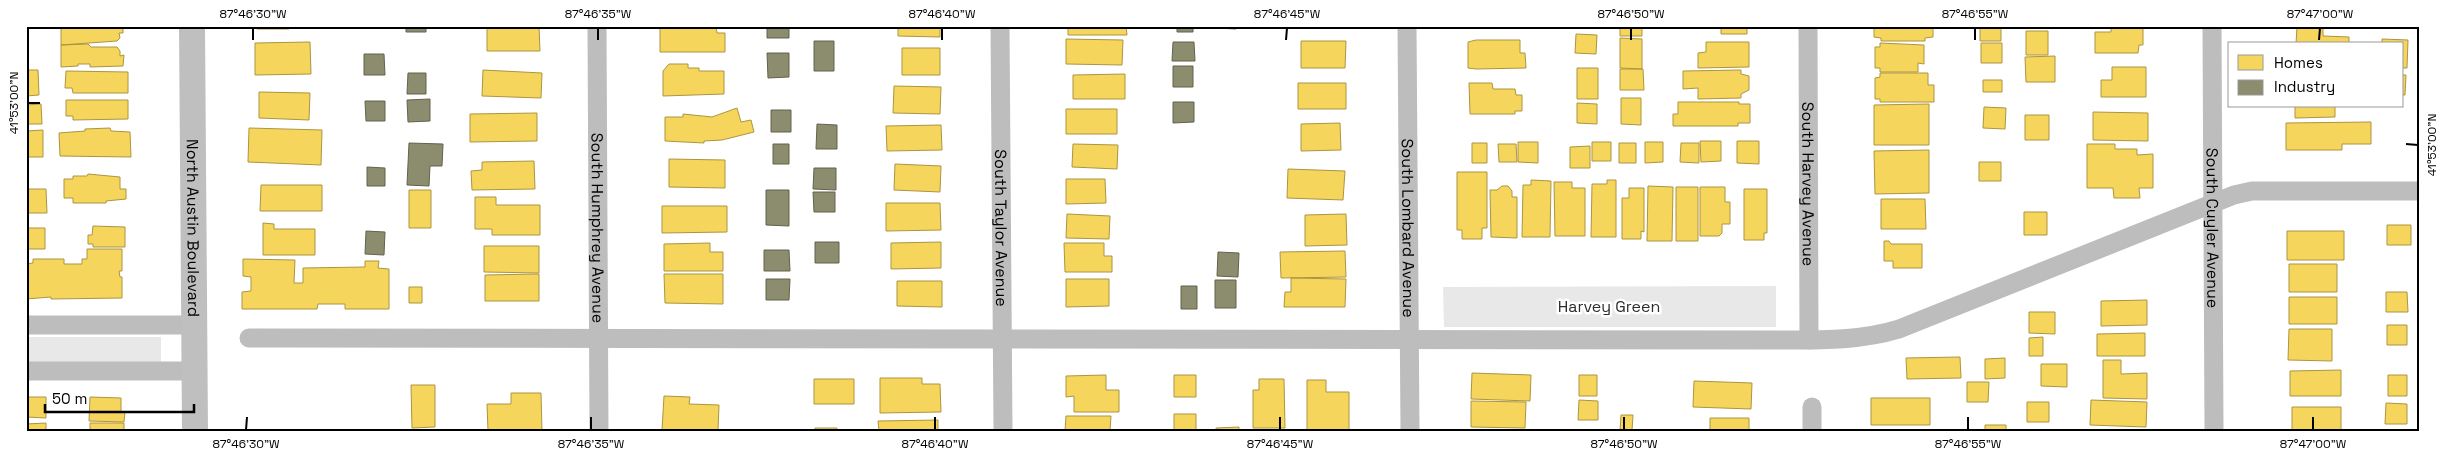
<svg xmlns="http://www.w3.org/2000/svg" width="2446" height="457" viewBox="0 0 2446 457" font-family="'Space Grotesk',sans-serif">
<rect width="100%" height="100%" fill="#fff"/>
<path fill="#e8e8e8" d="M1776,286V327H1444L1443,287Z
M26,337H161V363H26Z"/>
<path fill="#f6d55c" stroke="#ac9540" d="M61,26H123V33H119L120,38L117,41L61,45Z
M257,26H294H289V29H257Z
M487,26H539L540,51H487Z
M660,26H716L717,33H725V52H660Z
M898,26H940V37L898,36Z
M1068,26H1126L1127,35H1068Z
M1285,26H1343V28Z
M1620,26H1642V36H1620Z
M1721,26H1747V34H1721Z
M1874,26H1933V37L1925,38V41H1881V38L1874,37Z
M1980,26H2001V41H1980Z
M2111,26H2143V45H2139L2138,53H2095V32H2111Z
M2297,26L2323,27V36L2349,37V44H2296Z
M2026,31H2048V55H2026Z
M1576,34L1597,35L1596,54L1575,53Z
M1620,38L1642,39V69L1620,68Z
M1066,39L1123,40L1122,65L1066,64Z
M2382,39L2408,40L2407,68H2402V44H2382Z
M1476,40H1520V53H1525L1526,68L1476,69L1468,68V42Z
M1301,41H1346L1345,68H1301Z
M310,42L311,74L255,75V43Z
M1706,42H1749V67L1698,68V53L1706,52Z
M1880,43L1924,45V64L1918,63V72H1880V68H1875V47H1880Z
M1981,43H2002V63H1981Z
M88,44L91,47H117L120,51V56L124,55L123,66L90,67V64H78V66L61,67V45Z
M902,48H940V75H902Z
M2055,56V82H2026L2025,57Z
M669,64H688V68H699V71H724V94L663,96V71Z
M2112,67H2146V97H2101V80H2112Z
M1577,68H1598V99H1577Z
M1620,69H1643L1644,90H1620Z
M26,70H38L39,95L26,96Z
M483,70L542,73L541,98L482,96Z
M1741,70V74L1749,76V90L1741,94V98L1698,99V88L1683,89V71Z
M66,71L128,72V93H73L72,88H65Z
M1880,73H1928V85H1934V102H1880V99H1875V78L1880,77Z
M1125,74V99H1073V75Z
M2402,75H2406L2405,95H2402Z
M1983,80H2002V92H1983Z
M1298,83H1346V109H1298Z
M1469,83H1492L1493,89H1515L1516,95H1522V111H1515V114H1470Z
M894,86L941,87L940,114L893,113Z
M259,92L310,93L309,120L259,118Z
M1621,98H1641V125L1621,124Z
M66,100H128V119L73,120V116H66Z
M1678,102H1739V104H1750V123H1738V126H1673V114H1678Z
M1577,103L1597,104V124L1577,123Z
M41,104L42,124H26V105Z
M1929,104V145H1874V105Z
M2295,106H2335V117L2295,118Z
M1984,107L2006,108L2005,129L1983,128Z
M737,108L741,122L751,120L754,132L722,140L704,141V143L665,141V117H683V114L712,117Z
M1066,109H1117V134H1066Z
M2093,112L2148,113V141L2093,140Z
M537,113V141L470,142V114Z
M2025,115H2049V140H2025Z
M2371,122V144H2342V150H2286V123Z
M1340,123L1341,150L1301,151V124Z
M941,125L942,150L887,151L886,126Z
M110,128L111,131L130,132L131,157L60,156L59,133L85,131V129Z
M249,128L322,130L321,165L248,162Z
M43,130V157H26V131Z
M1700,141H1721V161L1701,162Z
M1737,141H1759V164L1737,163Z
M1518,142H1538V163L1518,162Z
M1592,142H1611V161H1592Z
M1645,142H1663V162L1645,163Z
M1472,143H1487V163H1472Z
M1619,143H1636V163H1619Z
M1681,143H1699V163L1680,162Z
M1073,144L1118,145L1117,169L1072,167Z
M1498,144H1516L1517,162H1499Z
M2087,144H2115V149H2137V155L2153,154V188H2139L2140,198H2114L2113,188H2087Z
M1590,146V168H1570V147Z
M1929,150V193L1875,194L1874,151Z
M669,159L725,160V188L669,187Z
M534,161L535,189L472,190L471,171L482,170V162Z
M1979,162H2001V181H1979Z
M895,164L941,166L940,192L894,190Z
M1288,169L1345,171L1343,200L1287,198Z
M1457,172H1487V228H1482V239H1462V230H1457Z
M88,174L120,177V189H126V199L106,201V203H73V198H64V179H73V176H87Z
M1066,179H1105L1106,203L1066,204Z
M1531,180L1551,181L1550,237H1522L1523,185H1531Z
M1607,180H1616V237H1591L1592,184H1607Z
M1554,182H1572V188H1585V236H1555Z
M261,185H322V211H260Z
M1502,186H1508L1512,191V197H1517V238L1491,237L1490,190H1497Z
M1648,186L1673,187L1672,241H1647Z
M1676,187H1698V241H1676Z
M1700,187H1725V202H1730V224H1722V233L1719,236H1700Z
M1629,188H1644V232L1641,231V239H1622V198H1629Z
M26,189H46L47,213H26Z
M1744,189H1767V233H1764V240H1744Z
M409,190H431V228H409Z
M475,197H496V205H540V235H492V229H475Z
M1881,199H1925L1926,229H1881Z
M886,203H940L941,230L886,231Z
M662,206H727V232L662,233Z
M2024,212H2047V235H2024Z
M1067,214L1110,216L1109,239L1066,238Z
M1346,214L1347,245L1305,246V215Z
M263,223L274,224V229H315V255H263Z
M2387,225H2411V245H2387Z
M93,226L125,227V247H93V244H88V235H92Z
M26,228H45V249H26Z
M2287,231H2344V260H2287Z
M1884,241H1889L1891,244H1922V268H1893V261H1884Z
M941,242V268L891,269V243Z
M710,243V252H723V271H664V244Z
M1064,243H1104V256H1112V272H1065Z
M484,246H539V273L484,272Z
M87,249H122V271H119L120,277H122V298L51,299V297L26,299V264L33,263V259H64V264H82V259H87Z
M1345,251L1346,277L1281,278L1280,252Z
M243,259L295,260L294,283H303V268L365,267V261H379L378,268L389,269V309H345V304H318L317,309H242V292L251,291V277L243,276Z
M2289,264H2337V292H2289Z
M539,274V301H485V275Z
M664,274H723V304L665,303Z
M1291,278L1346,279L1345,307H1284L1285,292H1291Z
M1066,279H1109V306L1066,307Z
M897,281H942V307L897,306Z
M409,287H422V303H409Z
M2386,292H2407L2408,312H2386Z
M2289,297H2337V324H2289Z
M2147,300V325L2101,326V301Z
M2029,312H2055V334L2029,333Z
M2387,325H2407V345H2387Z
M2289,329H2332V361L2288,360Z
M2145,333V356H2097V334Z
M2043,337V356H2029V338Z
M1960,357L1961,378L1907,379L1906,358Z
M2005,358V378L1985,379V359Z
M2103,360H2121V374L2147,373V399L2103,398Z
M2041,364H2067V387L2041,386Z
M2341,370V396H2290V371Z
M1472,373L1531,375L1530,401L1471,399Z
M1106,375V390H1119V412H1074V396L1066,397V376Z
M1174,375H1196V397H1174Z
M1579,375H1597V396H1579Z
M2388,375H2407V396H2388Z
M880,378H922V384H940L941,412L880,413Z
M814,379H854V404H814Z
M1259,379H1284L1285,428H1253V390H1259Z
M1307,380H1326V392H1349V431H1307Z
M1694,381L1752,383L1751,409L1693,407Z
M1967,382H1989L1988,402H1967Z
M411,385H435V427L412,428Z
M511,393H541L542,431H488L487,404H511Z
M664,396L690,397L689,404L719,405L718,431L662,430Z
M26,397H46V418L26,417Z
M90,397L121,398V412H125L124,422L89,421Z
M1871,398H1930V425H1871Z
M1579,400L1598,401V420H1578Z
M2091,400L2147,402L2146,427L2090,425Z
M1471,401L1526,402L1525,428L1471,427Z
M2027,402H2049V422H2027Z
M2386,403L2407,404V424H2385Z
M2292,407H2341V431H2292Z
M1174,414H1196V431H1174Z
M1621,415H1633L1632,431H1620Z
M1066,416H1111L1110,431H1065Z
M1710,418H1749V431H1705L1710,429Z
M938,420V431H879L878,421Z
M46,423V431H26V424Z
M90,423H124V431H90Z
M1985,425H2006V431H1985Z
M1239,427V431H1216V428Z
M815,428H837V431H815Z
M2092,430H2145V431H2092Z"/>
<path fill="#8c8c6e" stroke="#62624d" d="M406,26H426V32H406Z
M767,26H789V38H767Z
M1177,26H1193V32H1177Z
M1217,26H1236V29L1217,28Z
M814,41H834V71H814Z
M1173,42H1194L1195,61H1172Z
M767,53H789V77L768,78Z
M364,54H384L385,75H364Z
M1173,66H1193V87H1173Z
M408,73H426V94H407Z
M430,99V121L408,122L407,100Z
M365,101H385V121H366Z
M1173,102H1194V122L1173,123Z
M771,110H791V132H771Z
M817,124L837,125V149H816Z
M409,143L443,144L442,166H430L429,186L407,185Z
M773,144H789V164H773Z
M367,167L385,168V186H367Z
M814,168H836V190L813,189Z
M766,190H789V226L766,225Z
M813,192H835V212H814Z
M366,231L385,232L384,255L365,254Z
M815,242H839V263H815Z
M764,250H789L790,271H764Z
M1218,252L1239,253L1238,277L1217,276Z
M766,279H790L789,300H766Z
M1215,280H1236V308H1215Z
M1181,286H1197V309H1181Z"/>
<g fill="none" stroke-linecap="round" stroke-linejoin="round">
<g stroke="#bdbdbd" stroke-width="19">
<path id="s1" d="M597,26L599,431"/>
<path id="s2" d="M1000,26L1003,431"/>
<path id="s3" d="M1407,26L1410,431"/>
<path id="s4" d="M1808,26L1809,340"/>
<path id="s5" d="M2212,26L2214,431"/>
<path d="M26,325H194"/>
<path d="M249,338L1778,340C1819,340 1860,341 1899,329L2234,195L2252,191H2420"/>
<path d="M26,371H195"/>
<path d="M1812,407V431"/>
</g>
<path stroke="#bfbfbf" stroke-width="26" id="s6" d="M192,26L195,431"/>
</g>
<path fill="none" stroke="#000" stroke-width="2" d="M253,40V28M598,40V28M942,40V28M1286,40L1287,28M1631,40V28M1975,40V28M2319,40L2320,28M28,103H40M2406,144L2418,145M246,430L247,417M591,430V417M935,430V417M1280,430V417M1624,430V417M1968,430V417M2313,430V417"/>
<g text-anchor="middle" stroke-width="5" stroke-linejoin="round" paint-order="stroke">
<g font-size="16" fill="#000" stroke="#fff">
<text dy="6" stroke="none"><textPath href="#s4" startOffset="158">South Harvey Avenue</textPath></text>
<text dy="6" stroke="none"><textPath href="#s2" startOffset="202">South Taylor Avenue</textPath></text>
<text dy="6" stroke="none"><textPath href="#s6" startOffset="202">North Austin Boulevard</textPath></text>
<text dy="6" stroke="none"><textPath href="#s1" startOffset="202">South Humphrey Avenue</textPath></text>
<text dy="6" stroke="none"><textPath href="#s3" startOffset="202">South Lombard Avenue</textPath></text>
<text dy="6" stroke="none"><textPath href="#s5" startOffset="202">South Cuyler Avenue</textPath></text>
</g>
<g font-size="16" fill="#2d2d2d" stroke="#fff">
<text x="1609" y="312">Harvey Green</text>
</g>
</g>
<rect width="2446" height="457" fill="none" stroke="#ffffff" stroke-width="55"/>
<rect x="2228" y="42" width="175" height="65" fill="#ffffff" stroke="#999999"/>
<rect x="2238" y="55" width="25" height="15" fill="#f6d55c" stroke="#999999"/>
<text x="2274" y="68" font-size="15" fill="#000000">Homes</text>
<rect x="2238" y="80" width="25" height="15" fill="#8c8c6e" stroke="#999999"/>
<text x="2274" y="92" font-size="15" fill="#000000">Industry</text>
<path d="M45 404v8h149v-8" fill="none" stroke="#000000" stroke-width="2.5"/>
<text x="52" y="404" font-size="15" fill="#000000" stroke="#ffffff" stroke-width="4" paint-order="stroke">50 m</text>
<rect x="28" y="28" width="2390" height="402" fill="none" stroke="#000" stroke-width="2"/>
<g font-size="12" text-anchor="middle" fill="#000">
<text x="253" y="18">87°46'30"W</text>
<text x="598" y="18">87°46'35"W</text>
<text x="942" y="18">87°46'40"W</text>
<text x="1287" y="18">87°46'45"W</text>
<text x="1631" y="18">87°46'50"W</text>
<text x="1975" y="18">87°46'55"W</text>
<text x="2320" y="18">87°47'00"W</text>
<text transform="translate(14 103) rotate(-90)" y="4">41°53'00"N</text>
<text transform="translate(2432 145) rotate(-90)" y="4">41°53'00"N</text>
<text x="246" y="448">87°46'30"W</text>
<text x="591" y="448">87°46'35"W</text>
<text x="935" y="448">87°46'40"W</text>
<text x="1280" y="448">87°46'45"W</text>
<text x="1624" y="448">87°46'50"W</text>
<text x="1968" y="448">87°46'55"W</text>
<text x="2313" y="448">87°47'00"W</text>
</g>
</svg>
